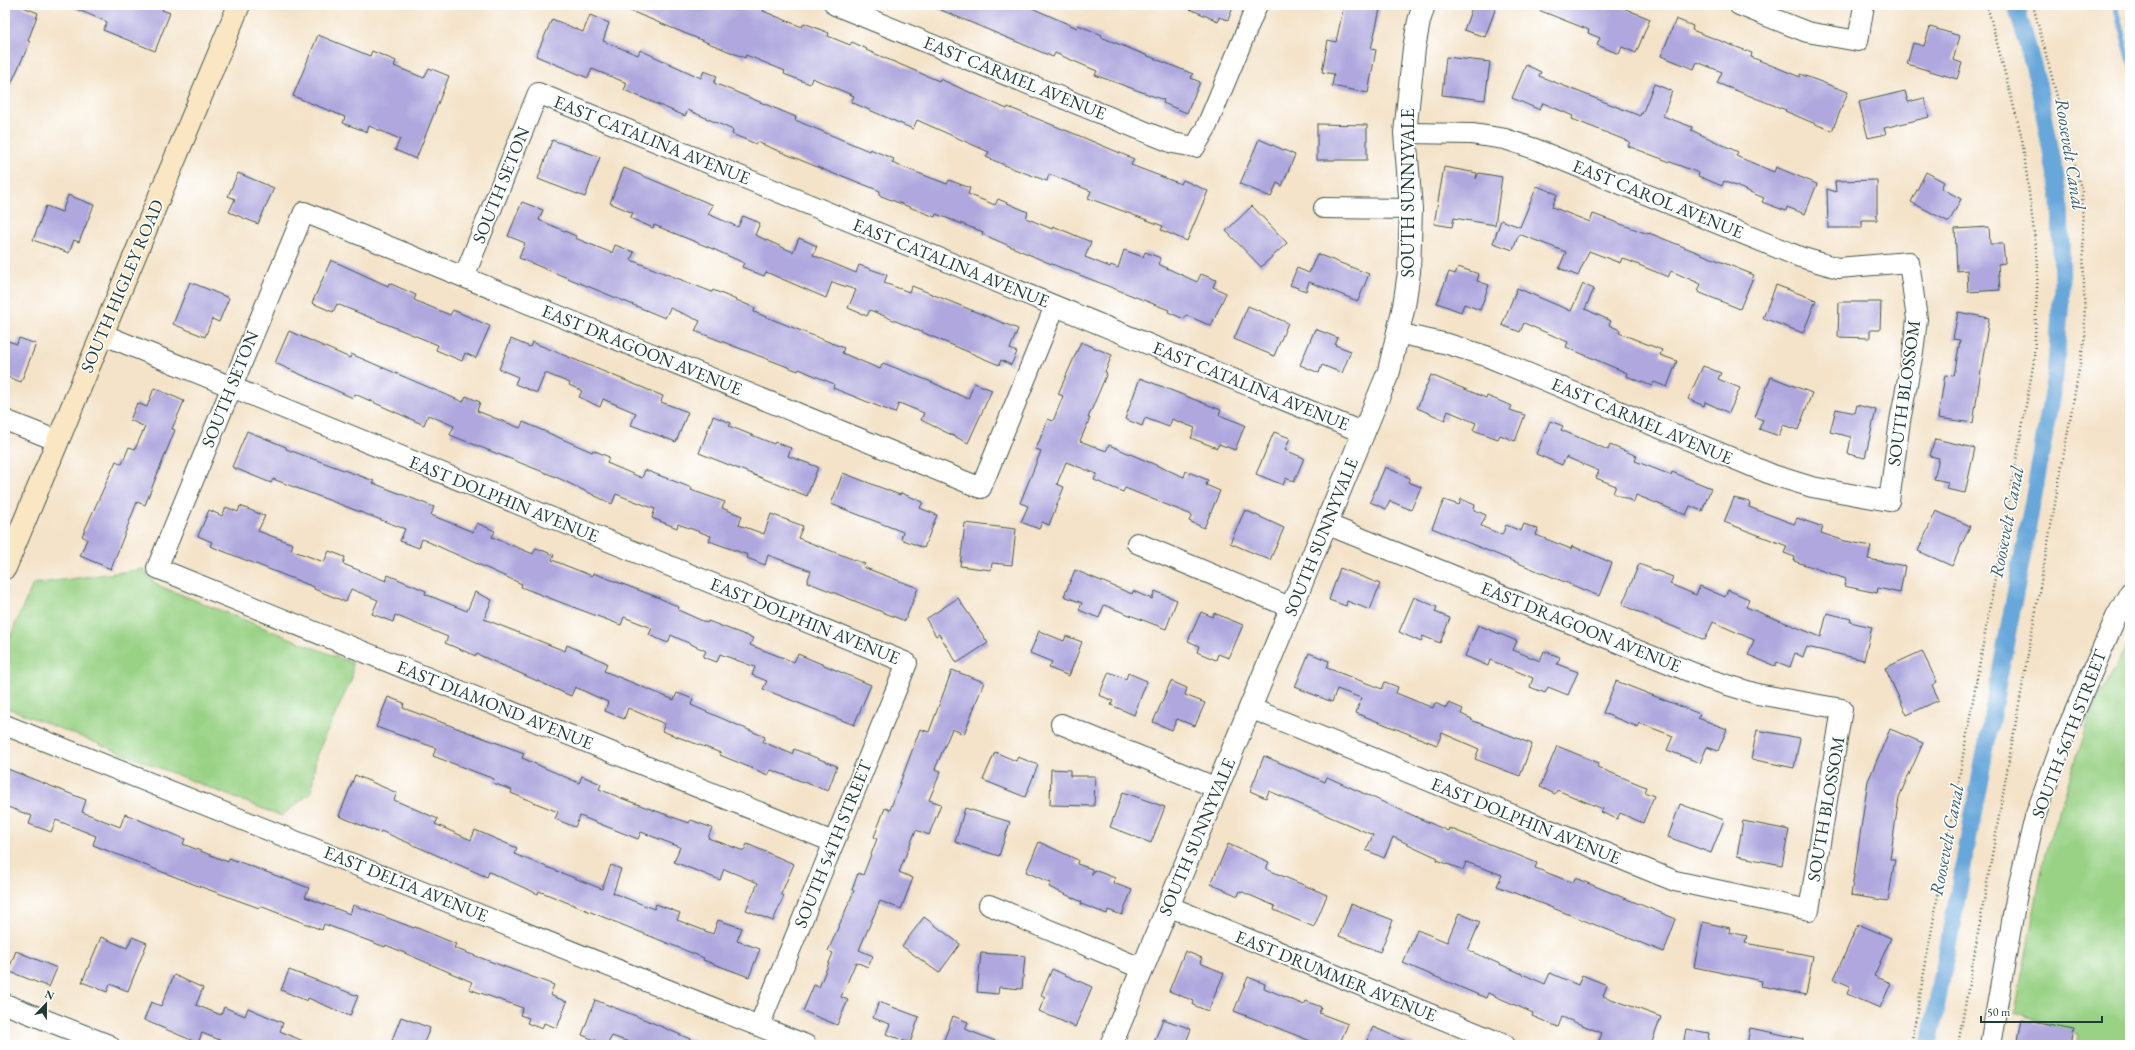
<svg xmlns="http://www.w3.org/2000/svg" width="2135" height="1050" viewBox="0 0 2135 1050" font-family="'EB Garamond',serif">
<rect width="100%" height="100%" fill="#fff"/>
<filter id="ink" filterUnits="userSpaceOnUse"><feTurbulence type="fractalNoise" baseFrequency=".025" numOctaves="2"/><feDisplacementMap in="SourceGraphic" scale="8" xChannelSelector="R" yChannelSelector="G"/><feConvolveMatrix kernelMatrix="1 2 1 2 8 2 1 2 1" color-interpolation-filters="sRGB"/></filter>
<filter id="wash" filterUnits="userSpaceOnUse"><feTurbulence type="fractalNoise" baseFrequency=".012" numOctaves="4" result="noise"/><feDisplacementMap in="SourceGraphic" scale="16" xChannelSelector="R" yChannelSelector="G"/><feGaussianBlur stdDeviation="0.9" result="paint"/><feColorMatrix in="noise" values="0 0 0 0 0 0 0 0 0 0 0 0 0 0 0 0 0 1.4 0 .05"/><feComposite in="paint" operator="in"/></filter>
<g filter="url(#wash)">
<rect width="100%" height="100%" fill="#f4e3c9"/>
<path fill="#99d285" stroke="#5c885c" d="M144,569L150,579L162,587L352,663V678L316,756L311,793L281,816L5,707V648L33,584Z
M2130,640V1045H2078V1035L2015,1012L2045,853L2092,711Z"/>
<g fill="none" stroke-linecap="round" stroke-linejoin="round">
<path stroke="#67a7da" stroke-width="5" d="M2115,5L2130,63"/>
<path stroke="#67a7da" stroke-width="17" d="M1929,1045L2034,495L2055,376L2062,287L2060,199L2038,83L2016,5"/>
</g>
<g id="blocks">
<path fill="#afa7de" d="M5,5H18L38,13L28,41L30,42L5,97Z
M67,5H164L162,10L170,13L155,51L103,30L107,22Z
M616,5H757L764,8L763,11L802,27L804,23L829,33L828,36L850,45L852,42L867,49L866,50L939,81L940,79L1007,109L1008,107L1075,134L1134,159L1131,165L1181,184L1183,180L1208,191L1187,241L1161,230L1163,226L1088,198L1091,191L1049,174L1047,181L1009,167L986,157L989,152L917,120L913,129L851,102L854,96L812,78L810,84L784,74L785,71L746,55L745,58Z
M929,5H1033L1032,8L1077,28L1078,25L1102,35L1101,37L1193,74L1191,78L1200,82L1187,113L1163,103L1164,100L1095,75L1097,71L1055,53L1053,57Z
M1180,5H1234L1228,20L1219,17L1218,21Z
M1344,5H1381L1371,49L1376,50L1368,93L1332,86L1334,74L1322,72L1328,40L1336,42Z
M1473,5H1497L1485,37L1464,30Z
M1526,5H1616L1650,19L1636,53L1622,47L1619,54L1597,45L1600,38L1588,33L1589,30Z
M590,15L609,23L603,41L638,55L640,50L701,78L704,71L717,76L714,83L796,117L795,120L869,151L870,149L894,159L892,163L947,184L949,180L970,188L968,194L995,205L998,199L1028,212L1026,218L1052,229L1053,226L1091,242L1085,257L1110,267L1111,265L1118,268L1124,250L1143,257L1145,252L1161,258L1158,264L1197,282L1201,274L1216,280L1213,287L1226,293L1211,326L1186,315L1184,319L1168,312L1169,310L1044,261L982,234L983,232L936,214L935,217L899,203L879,195L880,191L840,175L839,176L757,142L756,144L732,134L733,130L688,110L685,116L624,90L627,83L592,69L588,78L536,56L552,19L583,32Z
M1676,19L1693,26L1692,30L1752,53L1751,57L1800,77V74L1848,92L1832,131L1785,111L1786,110L1717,83L1722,72L1697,62L1694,69L1661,56Z
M1930,27L1960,36L1953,60L1962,63L1957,79L1907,64L1913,43L1924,46Z
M318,35L370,56L372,51L396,61L394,66L424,78L429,68L449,76L416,159L395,150L400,139L369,126L367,132L343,123L345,117L293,96Z
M1446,57L1490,62L1485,100L1442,95Z
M1526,65L1541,72L1539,76L1640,116L1641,113L1642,114L1654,84L1672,91L1663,116L1692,127L1691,130L1738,152L1736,156L1774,172L1776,167L1817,184L1805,214L1787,207L1786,211L1762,202L1764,198L1724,181L1722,186L1698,176L1699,173L1628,146L1630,142L1572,119L1573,116L1543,103L1540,110L1512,98Z
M1905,91L1908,102L1924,98L1929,117L1884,128L1886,134L1868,138L1859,102Z
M1317,124L1367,125V160H1317Z
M1259,139L1295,155L1282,186L1277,183L1271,197L1240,184Z
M552,140L600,157L585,197L538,179Z
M1444,167L1477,173L1476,179L1479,173L1502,177L1495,225L1454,218L1452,227L1434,224Z
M624,168L713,205L708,214L738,227L743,216L760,223L755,235L793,252L799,238L817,246L813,255L856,273L859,265L887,275L884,283L909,292L912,286L1018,329L1010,349L1017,352L1011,365L1001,360L999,365L870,310L867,316L848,308L856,290L832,282L826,298L766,272L764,276L742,267L744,263L713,249L654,225L653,228L630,218L633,213L610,203Z
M1926,172L1944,182L1941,188L1961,199L1949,222L1911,202Z
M238,173L274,188L258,224L229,212L235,199L228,196Z
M1877,180V220H1862V228H1828L1827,189L1836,192L1835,181Z
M1537,186L1557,194L1552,207L1590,222L1593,214L1648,234L1649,233L1754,275L1740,309L1698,292L1701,284L1671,271L1668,277L1622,258L1620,263L1589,251L1578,276L1559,268L1566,252L1519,234L1513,250L1493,243L1501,220L1520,227Z
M68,195L94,205L79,242L74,240L69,253L33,240L46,206L62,212Z
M522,202L543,210L539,220L576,236L575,238L612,253L615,245L634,252L631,260L712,292L713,290L755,308L754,312L844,348L842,353L880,369L883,363L929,381L968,399L974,383L992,390L968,443L921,420L924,413L899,403L895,413L833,388L834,384L799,369L798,371L695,331L700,321L670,308L665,318L519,258L525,243L508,236Z
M1252,206L1287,243L1261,267L1226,231Z
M1989,227L1990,244H2003L2005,263L1998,264L2000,290L1968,292L1967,270L1957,271L1955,229Z
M1317,254L1369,274L1358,301L1309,282L1306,291L1290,285L1297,268L1309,273Z
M331,260L388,286L389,283L416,295L414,300L450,315L453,310L490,326L476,358L465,353L462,361L436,350L438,345L337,304L333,312L312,303Z
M1458,267L1479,274L1477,281L1489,285L1480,310L1464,304L1461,312L1437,303L1449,272L1455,274Z
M190,282L229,298L219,322L212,319L205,337L173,324Z
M1583,284L1594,289L1585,309L1611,321L1609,325L1620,330L1619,333L1662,350L1660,355L1677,361L1667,387L1654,382L1652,386L1626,376L1627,373L1566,347L1568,342L1524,323L1520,332L1502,325L1517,288L1571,311Z
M1776,285L1816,300L1803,333L1763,318Z
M1839,302H1881L1880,330H1870V338L1838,337Z
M1248,306L1288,323L1274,356L1234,339Z
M1958,312L1989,318L1973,423L1938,418L1945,375L1954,376L1960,340L1953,339Z
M1315,329L1338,338L1335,345L1351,351L1342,373L1322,365L1319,373L1300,365Z
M289,331L350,358L351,354L463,402L466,396L480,402L477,411L520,428L523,422L592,452L593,450L609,457L607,463L642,478L645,470L692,488L691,490L725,502L722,508L742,516L739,525L764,534L771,514L803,526L798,538L865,564L863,567L918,588L905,621L807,582L811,571L768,555L765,565L747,558L748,555L709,541L711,536L678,524L677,528L652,518L655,509L616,494L612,504L556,477L450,435L454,426L428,415L424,425L355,394L353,398L275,363Z
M19,338L36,344L21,382L5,376V340L17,344Z
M511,339L530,347L532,342L663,396L661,402L688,412L676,442L631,425L636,413L603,399L600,407L579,397L582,391L569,385L570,383L545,373L537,393L515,384L518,377L499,369Z
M1081,342L1112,355L1105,372L1107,373L1088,418H1090L1080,441L1106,451L1109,445L1184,477L1186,471L1208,480L1206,485L1220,491L1204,528L1189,521L1192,515L1125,488L1123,492L1094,480L1097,474L1066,462L1057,484L1064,487L1049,525L1042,522L1039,529L1021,522L1028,506L1020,503L1041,451L1036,449L1048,419L1053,421L1063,396L1058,394Z
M1703,366L1721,373L1718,379L1740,388L1729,413L1705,402L1704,406L1688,399Z
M1431,375L1486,398L1487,396L1512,406L1510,410L1525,415L1515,441L1500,435L1498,439L1473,430L1476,423L1448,411L1445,420L1417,408Z
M1771,377L1812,393L1798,430L1783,425L1779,436L1759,429L1763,420L1755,417Z
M1140,378L1221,410L1219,415L1245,425L1235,450L1219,444L1217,448L1191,438L1195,428L1172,419L1169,427L1145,418L1142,426L1125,419Z
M154,388L184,401L172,429L175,430L145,505L137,502L111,569L80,556L87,539L82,536L116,461L122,464L129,447L135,449L145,427L130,420L137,403L147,407Z
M1857,405L1876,410L1865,458L1848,454L1851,437L1830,432L1836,409L1855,413Z
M713,416L731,423L729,426L774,444L775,442L791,448L788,456L818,467L807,496L699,453Z
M1550,421L1563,426L1561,430L1608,450L1610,445L1637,456L1635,461L1671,475L1672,472L1711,488L1702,511L1690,506L1686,515L1636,495L1634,502L1613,493L1616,486L1596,478L1599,471L1566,457L1562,465L1536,454Z
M247,431L286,447V449L374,481L373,483L434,507L431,515L473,532L477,523L495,531L492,537L533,554L536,548L554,555L552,560L592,576L593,573L657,597L679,607L678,610L707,623L708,621L753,638L750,645L794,662L798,654L871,685L854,725L763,689L767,681L752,675L755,667L720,654L717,662L703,657L706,651L671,635L668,643L649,635L652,628L624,617L621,625L565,604L521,587L522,584L422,539L419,548L400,541L405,529L273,479L271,483L232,467Z
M1274,432L1290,438L1285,450L1304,458L1294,482L1286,478L1283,485L1256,474Z
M1935,439L1975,448L1965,493L1946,489L1948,482L1934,479L1939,458L1930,456Z
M1385,467L1410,478L1408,482L1421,487L1411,510L1390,501L1386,509L1370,502Z
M843,473L900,495L901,493L923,502L920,508L937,515L924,548L901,539L903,532L831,504Z
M1734,498L1750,502L1749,507L1794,524L1797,518L1823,527L1821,533L1845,541L1871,546L1868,559L1905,566L1900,593L1878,588L1877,593L1844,586L1846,579L1794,561L1795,557L1784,553L1787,546L1724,522Z
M1461,499L1475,505L1474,510L1486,515L1481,526L1502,535L1506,525L1521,531L1524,524L1538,529L1536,535L1571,549L1572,546L1612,563L1599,596L1432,528L1444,500L1459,505Z
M240,506L265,516L258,531L293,544L291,550L324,562L329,551L345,557L343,564L386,581L388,575L426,591L425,594L467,611L475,592L492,600L484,619L565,651L567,645L607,663L604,671L674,700L677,693L693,699L691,705L765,737L763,742L792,754L794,749L837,766L828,791L771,770L768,775L720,755L721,753L662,731L665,724L628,708L624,719L605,711L608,702L575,687L571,696L477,654L476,656L445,643L448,637L395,615L393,622L372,614L378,600L351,589L346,602L314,589V587L210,546L212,542L198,536L209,510L222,516L226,507L238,512Z
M1245,510L1284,528L1270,560L1230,543Z
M1936,511L1970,526L1952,566L1918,551Z
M965,523L1016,529L1012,565L992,563L991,570L960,566Z
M1639,564L1673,577L1670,584L1696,595L1700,586L1725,597L1728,590L1749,599L1746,607L1821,637L1827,613L1851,619L1850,622L1872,627L1864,660L1807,647L1803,657L1795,653L1790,667L1777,662L1775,666L1748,655L1754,640L1713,622L1705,640L1622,605Z
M1340,568L1380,584L1370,610L1347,601L1346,606L1329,600Z
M1075,570L1132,594L1133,591L1152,599L1155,591L1177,600L1166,629L1104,605L1099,618L1079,610L1082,603L1064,596Z
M1414,597L1437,607L1435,612L1450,618L1440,643L1423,636L1421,642L1399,632Z
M958,598L988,643L957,663L939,634L936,636L926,619Z
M1201,612L1213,617L1214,613L1243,625L1229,658L1218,654L1216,660L1197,652L1199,646L1188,641Z
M1478,625L1517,641L1513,650L1540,661L1544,651L1560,657L1557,664L1578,672L1568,695L1548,687L1545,693L1530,687L1533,678L1490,660L1488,666L1465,656Z
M1039,631L1064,641L1066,636L1082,642L1069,676L1049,668L1052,662L1030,653Z
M1922,651L1937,682L1932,685L1939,700L1907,715L1885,668Z
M1309,653L1329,661L1327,668L1382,689L1385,682L1398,687L1396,693L1433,708L1435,703L1446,708L1449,703L1463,709L1461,714L1472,719L1471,720L1532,744L1520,776L1475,759L1479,749L1442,733L1437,745L1356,713L1361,698L1337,689L1332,702L1295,687Z
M952,670L984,682L964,734L952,729L935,769L941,771L929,800L941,804L929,835L916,830L899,872L913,878L901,909L880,901L859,950L873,956L868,967L856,962L841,997L848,1000L837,1025L803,1011L814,985L819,987L833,953L828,951L854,891L852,890L858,873L863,875L877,839L874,837L885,808L890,810L920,729L929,732Z
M1109,672L1126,679L1128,673L1147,681L1134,715L1111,705L1113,701L1099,695Z
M1171,681L1187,688L1185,695L1205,703L1195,726L1177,719L1172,730L1153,722Z
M1616,681L1700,714L1698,718L1727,729L1718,751L1707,747L1700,763L1667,750L1673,736L1639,723L1638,727L1603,713Z
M388,697L404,703L403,708L524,753L522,758L579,783L582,776L601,784L599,789L626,800L689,823L691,820L712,828L708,838L744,851L747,844L794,864L781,894L784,896L773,921L746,910L758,883L724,869L720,880L674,862L680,847L641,832L638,839L580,816L575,827L555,819L558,812L511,793L512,790L493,783L494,779L433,756L436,748L376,727Z
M1890,729L1923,743L1899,797L1890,859H1895L1888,901L1851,895L1868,781Z
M1757,730L1800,738L1794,768L1751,759Z
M1557,746L1599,763L1597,767L1646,787L1644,792L1654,796L1643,823L1620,813L1617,819L1601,812L1603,809L1557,790L1555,794L1540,787Z
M995,752L1016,761L1018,757L1038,765L1025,797L983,780Z
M1264,756L1325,782L1327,777L1448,831L1449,828L1515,854L1537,863L1535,868L1573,883L1575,878L1676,919L1664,952L1497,886L1502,875L1466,862L1463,870L1437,860L1438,858L1393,837L1384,858L1366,850L1373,835L1269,791L1266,798L1250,791Z
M5,768L86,800L82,812L120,827L125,814L185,839L183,844L228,862L229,858L309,888L305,897L350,914L353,905L414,928L415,927L456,944L454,948L554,985L550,995L567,1002L557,1028L544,1023L542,1029L527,1023L529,1018L520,1015L523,1008L469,989L472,982L386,945L385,947L324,924L322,930L260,906L259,908L196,885L93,845L96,836L56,820L51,832L29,824L32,816L5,806Z
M1051,769L1070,770V776H1095L1094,806L1050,805Z
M355,775L397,793L394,800L438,819L435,824L471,840L475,830L517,848L514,854L602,889L611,865L621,869L613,893L654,909L656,904L680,913L677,920L713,934L718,920L742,928L737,941L760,949L749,977L703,960L704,958L539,891L538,894L489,872L487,877L381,831L380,833L339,816Z
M1123,792L1165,807L1151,843L1110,827Z
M1680,804L1724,820L1711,853L1668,837Z
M965,808L1010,822L999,856L955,842Z
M1743,821L1789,830L1782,865L1737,856Z
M1039,842L1078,860L1077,864L1092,869V875L1094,870L1115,878L1113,883L1132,890L1122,915L1108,910L1107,914L1081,904L1082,902L1049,887L1051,883L1026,872Z
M1228,844L1269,862L1266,869L1327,895L1314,927L1274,910L1275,906L1240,891L1238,896L1211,884Z
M1351,904L1393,920L1380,952L1339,936Z
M1459,913L1480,922L1468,950L1545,984L1550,973L1578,985L1582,975L1607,985L1603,996L1661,1017L1651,1045H1611L1599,1041L1602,1033L1562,1017L1558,1027L1532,1016L1533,1013L1488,993L1486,998L1403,963L1417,930L1447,942Z
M924,917L960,944L939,973L902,946Z
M1703,922L1730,928L1729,932L1747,936L1745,943L1813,956L1806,995L1761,986L1762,981L1694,967Z
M1858,924L1891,938L1874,976L1891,983L1880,1008L1847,994L1850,986L1834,979Z
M101,937L127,948L132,937L147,943L128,991L110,984L107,992L82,982Z
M16,951L57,968L49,987L8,971Z
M1185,951L1202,958L1200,963L1224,973L1208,1011L1193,1005L1194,1001L1169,991Z
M981,953L1025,956L1022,989L999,987L998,994L977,992Z
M1052,969L1092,987L1075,1027L1039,1011L1045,997L1041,995Z
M289,970L358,996L350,1016L308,998L307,1001L281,990Z
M174,975L203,988L196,1005L221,1015L224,1007L245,1016L248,1008L283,1023L280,1031L312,1045H224L225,1042L202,1033L198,1043L144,1020L151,1002L161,1006Z
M1248,977L1265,984L1264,988L1304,1005L1306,1001L1321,1007L1319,1013L1348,1024L1339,1045H1321L1234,1011Z
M595,1000L646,1020L704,1045H637L612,1036L607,1045L582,1035Z
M879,1002L919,1017L910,1043L886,1034L890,1024L873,1018Z
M953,1016L968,1022L965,1029L1005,1045H942Z
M401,1017L430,1028L423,1045H405L392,1040Z
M1163,1019L1191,1029L1185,1045H1153Z
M2022,1020L2074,1030L2071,1045H2028V1042L2018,1040Z
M1373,1027L1415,1045H1365Z
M1750,1028L1803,1039L1802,1045H1747Z
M1686,1029L1709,1033L1707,1045H1683Z"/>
</g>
</g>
<g filter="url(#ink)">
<use href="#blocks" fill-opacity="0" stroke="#3f564a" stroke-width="1"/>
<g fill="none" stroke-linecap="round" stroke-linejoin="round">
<defs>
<path id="minor" d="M835,5L1173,143L1195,147L1206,128L1257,5
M1739,5L1807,32L1858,41L1864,5
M1324,208L1411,209
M464,277L538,93L1364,433
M1397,333L1448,344L1486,356L1773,475L1812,487L1889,501L1900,421L1913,352L1917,319L1909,262L1838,268L1800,257L1535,149L1505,139L1472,134L1405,133
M102,334L907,663L759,1026
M5,420L58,441
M1137,543L1292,608
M1250,708L1675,881L1809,910L1842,709L1757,694L1708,679L1326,524
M1061,724L1217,788
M5,725L806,1045
M833,842L157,568L304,212L981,488L1055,306
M989,905L1143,969
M1168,906L1505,1045
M5,1004L109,1045
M1990,1045L2018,888L2035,817L2063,739L2116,617L2130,592"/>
<path id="tertiary" d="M1111,1045L1389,371L1404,306L1409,272L1411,209L1405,133L1414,48L1419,21L1424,5"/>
<path id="secondary" d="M5,568L239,5"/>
</defs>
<use href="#minor" stroke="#3f564a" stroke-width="22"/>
<use href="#tertiary" stroke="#3f564a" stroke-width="24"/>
<use href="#secondary" stroke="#3f564a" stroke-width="24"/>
<path stroke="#3f564a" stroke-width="2.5" stroke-dasharray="1 3" stroke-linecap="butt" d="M1911,1045L2034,361L2038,264L2022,138L1987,5
M1958,1045L2085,336L2082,192L2033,5
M2083,1045H2090"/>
<use href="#minor" stroke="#fff" stroke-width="20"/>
<use href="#tertiary" stroke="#fff" stroke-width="22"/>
<use href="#secondary" stroke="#fbe6c3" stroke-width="22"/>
</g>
</g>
<g text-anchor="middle" stroke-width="3.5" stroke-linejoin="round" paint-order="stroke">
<g font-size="18" fill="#1f3d34" stroke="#fff">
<text transform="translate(1015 78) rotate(22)" y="6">EAST CARMEL AVENUE</text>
<text transform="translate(652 140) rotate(22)" y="6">EAST CATALINA AVENUE</text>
<text transform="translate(501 185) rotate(-68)" y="6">SOUTH SETON</text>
<text transform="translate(1408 193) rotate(-90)" y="6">SOUTH SUNNYVALE</text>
<text transform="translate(1658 199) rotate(22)" y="6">EAST CAROL AVENUE</text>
<text transform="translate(951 263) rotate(22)" y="6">EAST CATALINA AVENUE</text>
<text transform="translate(122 286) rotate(-67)" y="6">SOUTH HIGLEY ROAD</text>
<text transform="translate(642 350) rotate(22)" y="6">EAST DRAGOON AVENUE</text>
<text transform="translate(1251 386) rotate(22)" y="6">EAST CATALINA AVENUE</text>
<text transform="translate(230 389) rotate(-68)" y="6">SOUTH SETON</text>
<text transform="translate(1904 393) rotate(-82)" y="6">SOUTH BLOSSOM</text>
<text transform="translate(1642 421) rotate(23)" y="6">EAST CARMEL AVENUE</text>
<text transform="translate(504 499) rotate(22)" y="6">EAST DOLPHIN AVENUE</text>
<text transform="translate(1321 537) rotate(-68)" y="6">SOUTH SUNNYVALE</text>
<text transform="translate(805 621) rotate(22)" y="6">EAST DOLPHIN AVENUE</text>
<text transform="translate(1581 627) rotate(22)" y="6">EAST DRAGOON AVENUE</text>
<text transform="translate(495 705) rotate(22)" y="6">EAST DIAMOND AVENUE</text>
<text transform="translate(2069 734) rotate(-69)" y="6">SOUTH 56TH STREET</text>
<text transform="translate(1826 809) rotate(-80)" y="6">SOUTH BLOSSOM</text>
<text transform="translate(1526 821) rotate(22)" y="6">EAST DOLPHIN AVENUE</text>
<text transform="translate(1197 837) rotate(-67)" y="6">SOUTH SUNNYVALE</text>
<text transform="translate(833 844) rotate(-68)" y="6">SOUTH 54TH STREET</text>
<text transform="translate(406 884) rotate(22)" y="6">EAST DELTA AVENUE</text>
<text transform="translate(1336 976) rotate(22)" y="6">EAST DRUMMER AVENUE</text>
</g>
<g font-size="19" font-style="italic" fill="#38626e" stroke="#fff">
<text transform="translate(2071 154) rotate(81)" y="7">Roosevelt Canal</text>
<text transform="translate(2006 522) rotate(-79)" y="7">Roosevelt Canal</text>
<text transform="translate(1946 840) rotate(-79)" y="7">Roosevelt Canal</text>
</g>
</g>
<rect width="2135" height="1050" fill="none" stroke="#fff" stroke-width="20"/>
<g transform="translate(46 1004) rotate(22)" stroke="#ffffff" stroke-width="3" paint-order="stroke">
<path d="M0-3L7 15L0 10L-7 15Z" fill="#1f3d34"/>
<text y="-6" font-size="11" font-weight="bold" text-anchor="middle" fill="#1f3d34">N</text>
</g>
<path d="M1981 1016v6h121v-6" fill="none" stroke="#1f3d34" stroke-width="2"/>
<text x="1987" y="1016" font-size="12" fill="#1f3d34" stroke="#ffffff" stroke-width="3" paint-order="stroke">50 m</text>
</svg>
